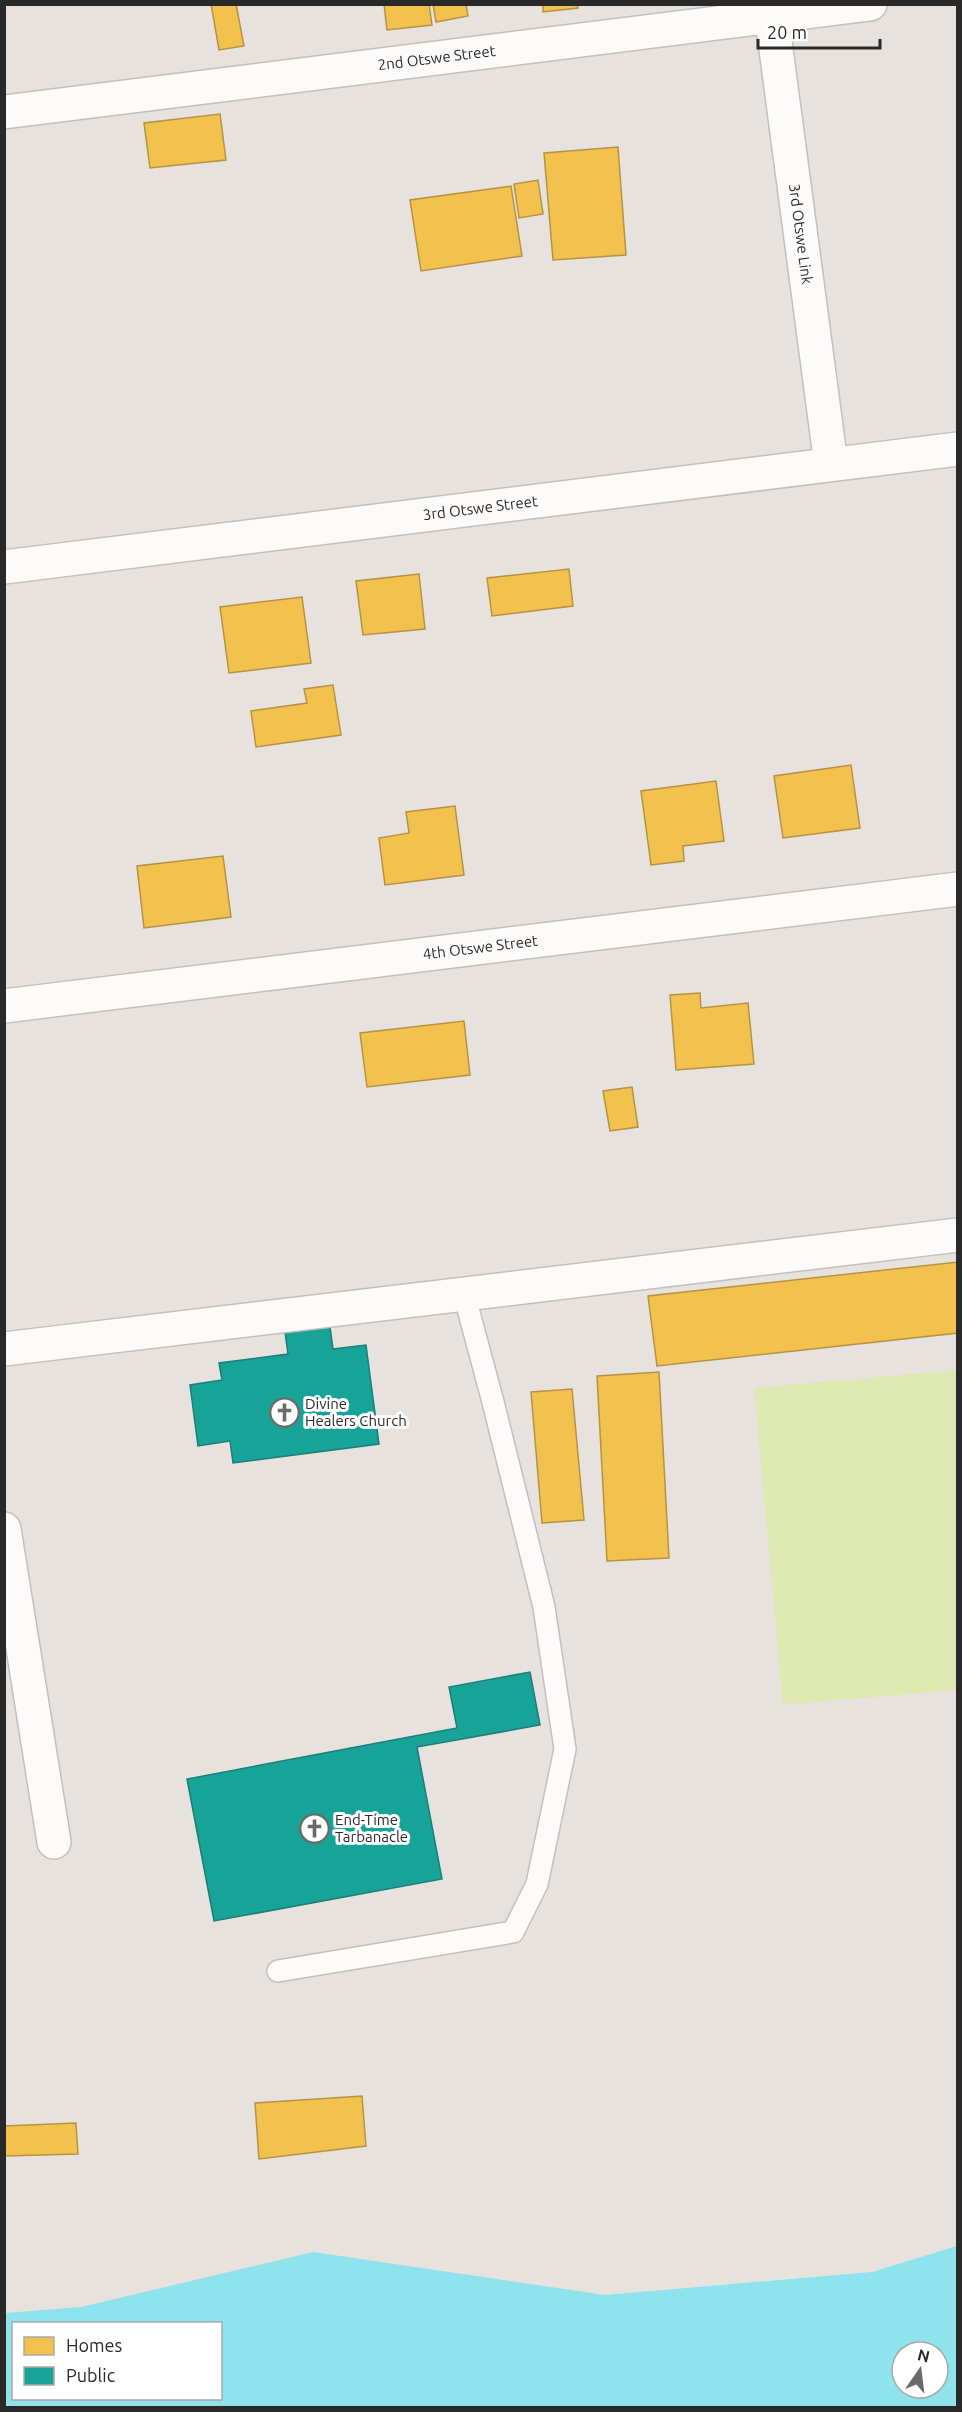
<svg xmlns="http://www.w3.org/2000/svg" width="962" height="2412" viewBox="0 0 962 2412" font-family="Ubuntu,sans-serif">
<rect width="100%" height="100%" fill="#e8e2de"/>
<path fill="#dde8b3" d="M957,1370V1690L783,1705L754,1388Z"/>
<path fill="#8ee3ed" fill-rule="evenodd" d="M957,2246V2407H5V2313L81,2307L313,2252L605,2295L872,2272ZM14,2324H220V2398H14ZM902,2352H938V2388H902Z"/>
<path fill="#f2c14e" stroke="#b69343" stroke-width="1.5" d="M211,4H236L244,46L219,50Z
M384,4H429L432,25L387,30Z
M433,4H466L468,16L436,22Z
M543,4H577L578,8L543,12Z
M220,114L226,160L150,168L144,123Z
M618,147L626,255L553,260L544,153Z
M538,180L543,214L519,218L514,184Z
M511,186L522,256L421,271L410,200Z
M569,569L573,606L492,616L487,578Z
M419,574L425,629L363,635L356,581Z
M302,597L311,663L229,673L220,607Z
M333,685L341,735L256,747L251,711L307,703L304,689Z
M851,765L860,828L783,838L774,776Z
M716,781L724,841L683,846L684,861L651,865L641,791Z
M455,806L464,875L385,885L379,838L409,833L406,812Z
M223,856L231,917L144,928L137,866Z
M700,993L701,1008L748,1003L754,1064L676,1070L670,995Z
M464,1021L470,1075L367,1087L360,1033Z
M632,1087L638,1127L610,1131L603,1091Z
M958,1262V1333L657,1366L648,1296Z
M659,1372L669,1558L607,1561L597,1376Z
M572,1389L584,1520L542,1523L531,1392Z
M362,2096L366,2146L259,2159L255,2103Z
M76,2123L78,2154L4,2156V2126Z"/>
<path fill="#17a398" stroke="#1c7e77" stroke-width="1.5" d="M330,1327L333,1349L366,1345L379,1444L233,1463L230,1441L198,1446L190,1385L222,1380L219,1363L288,1354L285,1332Z
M530,1672L540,1725L417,1747L442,1879L214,1921L187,1779L457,1728L449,1687Z"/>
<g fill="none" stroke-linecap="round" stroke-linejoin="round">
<defs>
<path id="service" d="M278,1971L513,1932L537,1884L565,1749L544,1607L493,1402L464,1294"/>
<g id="minor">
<path id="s1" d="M770,4L831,464"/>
<path id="s2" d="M4,112L870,4"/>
<path id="s3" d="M4,567L958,449"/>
<path id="s4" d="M4,1006L958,889"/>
<path d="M4,1349L958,1235"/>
<path d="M4,1529L54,1842"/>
</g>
</defs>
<use href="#service" stroke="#c1bfc0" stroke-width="24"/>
<use href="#minor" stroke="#c1bfc0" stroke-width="36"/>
<use href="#service" stroke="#fcfbfa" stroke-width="21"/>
<use href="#minor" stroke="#fcfbfa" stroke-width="33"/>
</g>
<defs>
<symbol id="church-ring" viewBox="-11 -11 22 22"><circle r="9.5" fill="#fff" stroke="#6c6a68" stroke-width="1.5"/><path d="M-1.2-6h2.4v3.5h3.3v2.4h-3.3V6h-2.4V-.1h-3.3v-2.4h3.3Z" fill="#6c6a68"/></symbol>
</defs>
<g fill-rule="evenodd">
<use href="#church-ring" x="268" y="1396" width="33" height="33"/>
<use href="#church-ring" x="298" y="1812" width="33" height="33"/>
</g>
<g text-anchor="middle" stroke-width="6" stroke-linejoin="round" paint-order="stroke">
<g font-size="15" fill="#292929" stroke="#fff">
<text dy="5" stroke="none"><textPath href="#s2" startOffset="436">2nd Otswe Street</textPath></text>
<text dy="5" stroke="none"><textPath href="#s1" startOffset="232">3rd Otswe Link</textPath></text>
<text dy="5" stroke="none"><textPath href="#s3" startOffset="480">3rd Otswe Street</textPath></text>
<text dy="5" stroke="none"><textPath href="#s4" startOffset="480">4th Otswe Street</textPath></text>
</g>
<g font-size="15" fill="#292929" stroke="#fff" text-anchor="start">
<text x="305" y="1409">Divine<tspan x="305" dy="17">Healers Church</tspan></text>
<text x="335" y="1825">End-Time<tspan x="335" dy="17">Tarbanacle</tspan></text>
</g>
</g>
<rect width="962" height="2412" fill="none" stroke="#292929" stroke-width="12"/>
<rect x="12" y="2322" width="210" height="78" fill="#ffffff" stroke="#a9a9a9" stroke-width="1.5"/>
<rect x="24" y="2337" width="30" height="18" fill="#f2c14e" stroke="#a9a9a9" stroke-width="1.5"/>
<text x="66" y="2352" font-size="18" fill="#292929">Homes</text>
<rect x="24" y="2367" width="30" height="18" fill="#17a398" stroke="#a9a9a9" stroke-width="1.5"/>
<text x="66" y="2382" font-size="18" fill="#292929">Public</text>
<g transform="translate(920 2370) rotate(14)"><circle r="28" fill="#ffffff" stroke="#a9a9a9" stroke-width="1.5"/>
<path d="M0-4.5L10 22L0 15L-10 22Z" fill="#6c6a68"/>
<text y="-9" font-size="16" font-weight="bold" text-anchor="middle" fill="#292929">N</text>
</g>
<path d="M758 39v9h122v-9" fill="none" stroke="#292929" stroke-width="3"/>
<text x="767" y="39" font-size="18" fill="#292929" stroke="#ffffff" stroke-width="4.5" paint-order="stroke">20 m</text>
</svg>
